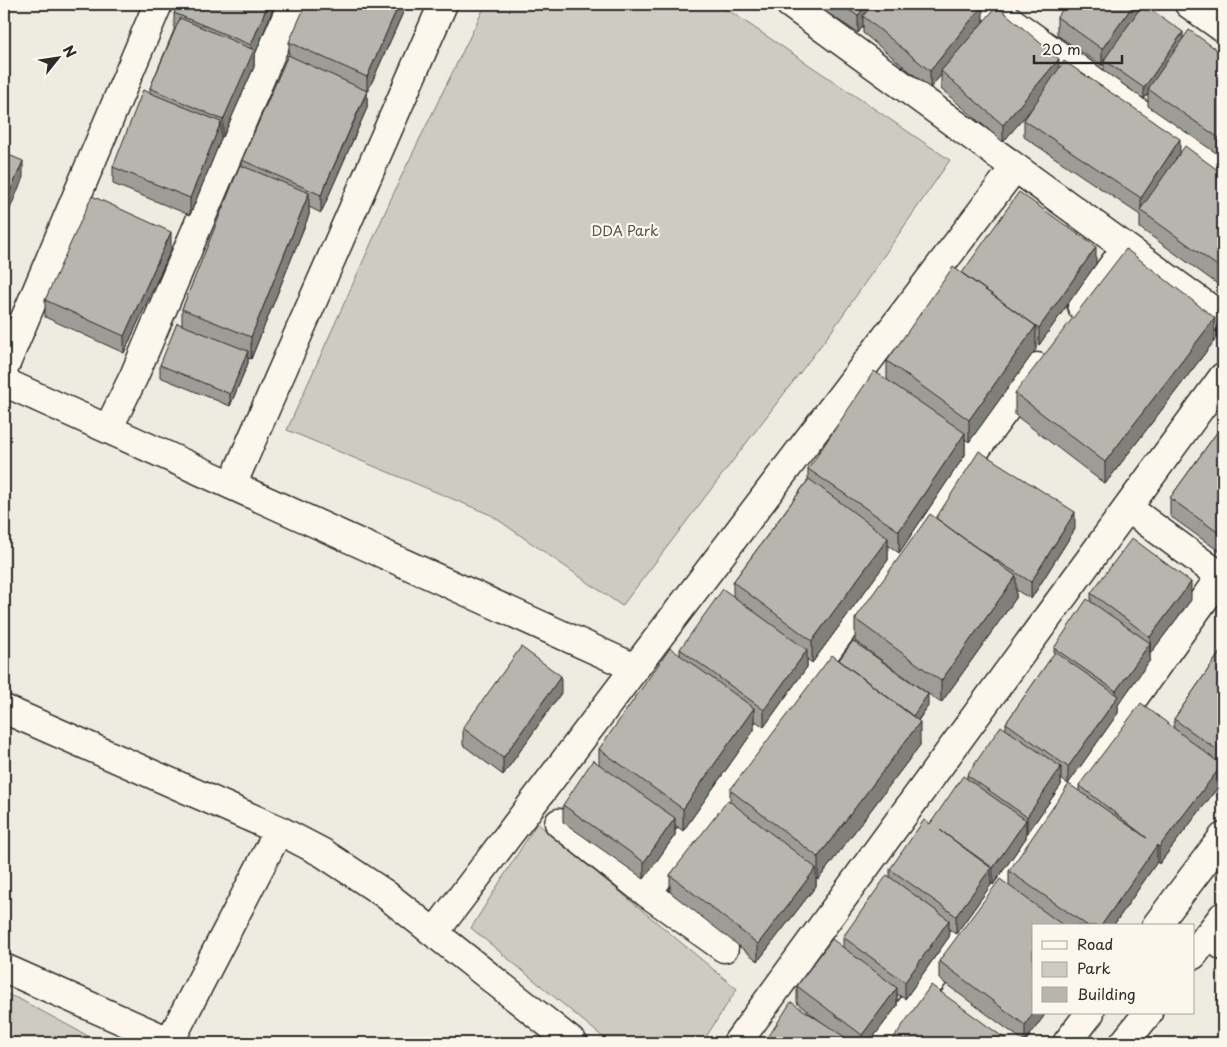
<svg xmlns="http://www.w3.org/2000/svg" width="1227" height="1047" viewBox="0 0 1227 1047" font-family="'Playpen Sans',sans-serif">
<rect width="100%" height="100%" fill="#eeebe0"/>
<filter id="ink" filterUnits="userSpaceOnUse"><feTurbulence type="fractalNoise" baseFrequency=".02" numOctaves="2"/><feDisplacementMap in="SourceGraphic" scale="10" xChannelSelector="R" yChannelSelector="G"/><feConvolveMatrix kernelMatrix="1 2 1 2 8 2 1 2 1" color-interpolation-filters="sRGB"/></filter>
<g filter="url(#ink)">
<path fill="#cecbc2" stroke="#7c7b76" d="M486,4H712L731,12L950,160L831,332L622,606L491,515L287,430L401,177Z
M537,823L737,989L702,1043H610L471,928Z
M4,993L21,1000L101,1043H4Z"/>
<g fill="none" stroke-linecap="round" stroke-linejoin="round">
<defs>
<path id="minor" d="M790,4L1223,318
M987,4L1223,174
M1189,4L1223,28
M1082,307L1126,248
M4,368L158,4
M4,382L635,668
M108,429L134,376L292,4
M232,485L443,4
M1128,508L1223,578
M4,709L279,830L323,853L385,894L573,1043
M559,823L647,893L724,948
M647,893L1037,367
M435,932L1015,167
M1208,935L1223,946
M4,968L173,1043
M170,1041L279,830
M737,1043L1223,377
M886,1043L1223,573"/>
<path id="tertiary" d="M1156,926L1223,837
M1193,955L1223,916
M1067,1043L1090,1013
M1124,1043L1148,1013"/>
</defs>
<use href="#minor" stroke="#2b2b2b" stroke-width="31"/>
<use href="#tertiary" stroke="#2b2b2b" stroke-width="31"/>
<use href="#minor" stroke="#fbf7ec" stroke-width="28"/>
<use href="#tertiary" stroke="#fbf7ec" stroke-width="28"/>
</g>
<path fill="#9e9c96" stroke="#2b2b2b" d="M275,4L254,57V67L223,137L221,136V139L190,215L113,184V167L150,93V88L174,30V13Z
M405,4V8L367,93V108L321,213L309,207V215L251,359L248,358V363L230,406L160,377V365L182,325V309L242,165V160L289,56V42Z
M814,4H981L983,22L1059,69L1180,153L1223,174V288L1140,228V215L1024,137V120L1035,104L1003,142L941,89V75L930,88L863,33V26L858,33Z
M1142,4V5L1183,38L1223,54V162L1221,160V153L1219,155L1148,106V94L1144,99L1104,71V62L1102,66L1057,35V17Z
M171,250L124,353L45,317V300Z
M1096,264L1039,345L1036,343V349L969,442L965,439V455L899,553L888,545V560L812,663L807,659V667L764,727L754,720V730L683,831L675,825V835L644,879L563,822V805L599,764V749L680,655V649L733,597V582L808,480V469L887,380V361L962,274Z
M1215,340L1105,484L1015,415V393Z
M1223,424V554L1170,516V498Z
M936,518L1075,529L1031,599L1016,590V598L941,703L855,641V619Z
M1091,593L1191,600L1150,654V660L1118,705V713L1068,784L1061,779V785L1027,834L1026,833V838L993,885L991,883V885L956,934L949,929V937L905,999L897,994V1006L869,1043H765V1042L824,1024L797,1003V986L843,948V937L890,876V869L930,824L967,779V775L1006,729V723L1054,654V648L1091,602Z
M1223,648V771L1222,770V782L1159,864L1157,862L1113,926H1033V1013H1046L1025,1042L939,979V961L1009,886V871L1079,791V785L1174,728V719Z
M839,660L928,706L918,721L920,745L818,880L816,878V886L758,961L670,892V875L730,802V790Z
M561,693L503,775L463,745V728Z"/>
<path fill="#817f7a" stroke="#2b2b2b" d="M268,4H275L254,57V67L223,137V120L251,55V45Z
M399,4H405V8L367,93V108L321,213V195L367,92V77Z
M866,4H877L863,16V26L858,33V16Z
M1134,4H1142V9L1104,60V62L1102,66V49Z
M983,5V23L941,71V75L930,88V71Z
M1183,32V44L1148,89V94L1144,99V88Z
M1059,59V77L1003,142V125Z
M221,122V139L190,215V198Z
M1223,132V149L1221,148V153L1219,155V138Z
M1180,139V156L1141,211V198Z
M23,161V178L4,223V206Z
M309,193V215L251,359V337Z
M171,232V250L124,353V336Z
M1096,247V264L1039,345V328Z
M1215,318V340L1105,484V462Z
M1036,326V349L969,442V420Z
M248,351V363L230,406V394Z
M965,433V455L899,553V531Z
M1075,512V529L1031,599V582Z
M888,538V560L812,663V641Z
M1016,576V598L941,703V681Z
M1191,582V600L1150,654V637Z
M1150,643V660L1118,705V713L1068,784V767L1116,699V691Z
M807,650V667L764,727V710Z
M561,676V693L503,775V758Z
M928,694V706L911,730V718Z
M754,708V730L683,831V809Z
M920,722V745L818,880V857Z
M1222,765V782L1159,864V847Z
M1061,767V785L1027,834V817Z
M675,818V835L644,879V862Z
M1026,820V838L993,885V868Z
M1157,845V862L1113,926H1101Z
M816,868V886L758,961V944Z
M991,868V885L956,934V916Z
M949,920V937L905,999V982Z
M897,988V1006L869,1043H862V1035Z
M1033,1013H1046L1025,1042V1025Z"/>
<path fill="#b8b5ae" stroke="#2b2b2b" d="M178,4H268L251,45L174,13Z
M306,4H399L367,77L289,42Z
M840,4H866L858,16Z
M873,4H981L983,5L930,71L863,16Z
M1067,4H1134L1102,49L1057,17Z
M1143,4L1183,32L1144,88L1104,60Z
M997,6L1059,59L1003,125L941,71Z
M180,18L254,50L223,120L150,88Z
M1189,30L1223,54V132L1219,138L1148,89Z
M288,55L367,91L321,195L242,160Z
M1064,61L1180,139L1141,198L1024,120Z
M143,90L221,122L190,198L113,167Z
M1185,146L1223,174V270L1140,210Z
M4,153L23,161L4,206Z
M240,165L309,193L251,337L182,309Z
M1019,192L1096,247L1039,328L962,273Z
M92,196L171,232L124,336L45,300Z
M1126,249L1215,318L1105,462L1015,393Z
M953,267L1036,326L969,420L887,361Z
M177,323L248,351L230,394L160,365Z
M874,371L965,433L899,531L808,469Z
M1223,424V536L1170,498Z
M979,451L1075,512L1031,582L974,546L936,518Z
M809,479L888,538L812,641L733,582Z
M930,514L1016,576L941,681L855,619Z
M1132,538L1191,582L1150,637L1091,593Z
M723,589L807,650L764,710L680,649Z
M1087,599L1150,643L1116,691L1054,648Z
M853,641L928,694L913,716L839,660Z
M521,647L561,676L503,758L463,728Z
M670,648L754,708L683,809L599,749Z
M1223,648V754L1174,719Z
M1055,652L1118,696L1068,767L1006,723Z
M832,655L920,722L818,857L730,790Z
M1141,703L1222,765L1159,847L1157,845L1101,926H1088L1009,871L1069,784L1147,838L1079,785Z
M1001,726L1061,767L1027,817L967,775Z
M593,760L675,818L644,862L563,805Z
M963,776L1026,820L993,868L940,830L991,868L956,916L890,869L924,820L930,824Z
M728,800L816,868L758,944L670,875Z
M887,875L949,920L905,982L843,937Z
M1000,879L1064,926H1033V1013L1025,1025L939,961Z
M832,939L897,988L862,1035L797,986Z
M931,985L1011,1043H890Z
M791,1002L854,1043H768L765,1042Z
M757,1040L763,1043H755Z"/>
</g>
<g text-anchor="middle" stroke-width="4.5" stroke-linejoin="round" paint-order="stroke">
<g font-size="14" fill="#545351" stroke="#fbf7ec">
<text x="625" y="236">DDA Park</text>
</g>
</g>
<rect width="1227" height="1047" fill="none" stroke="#fbf7ec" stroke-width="20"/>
<rect x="10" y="10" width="1207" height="1027" fill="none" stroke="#2b2b2b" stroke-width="2" filter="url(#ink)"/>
<rect x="1032" y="924" width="162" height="90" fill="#fbf7ec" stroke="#a8a59f"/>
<rect x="1042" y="941" width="25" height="8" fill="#fbf7ec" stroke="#a8a59f"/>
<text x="1077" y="950" font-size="15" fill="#2b2b2b">Road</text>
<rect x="1042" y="962" width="25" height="15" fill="#cecbc2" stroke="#a8a59f"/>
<text x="1077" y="974" font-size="15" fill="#2b2b2b">Park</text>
<rect x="1042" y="987" width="25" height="15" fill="#b8b5ae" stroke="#a8a59f"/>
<text x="1077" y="1000" font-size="15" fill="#2b2b2b">Building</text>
<g transform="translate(58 58) rotate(60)" stroke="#fbf7ec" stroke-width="4" paint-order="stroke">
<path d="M0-4L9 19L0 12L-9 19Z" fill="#2b2b2b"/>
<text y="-8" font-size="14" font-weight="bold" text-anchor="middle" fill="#2b2b2b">N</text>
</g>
<path d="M1034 55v8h88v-8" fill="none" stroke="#2b2b2b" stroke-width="2.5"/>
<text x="1042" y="55" font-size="15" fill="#2b2b2b" stroke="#fbf7ec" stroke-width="4" paint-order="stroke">20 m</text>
</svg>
